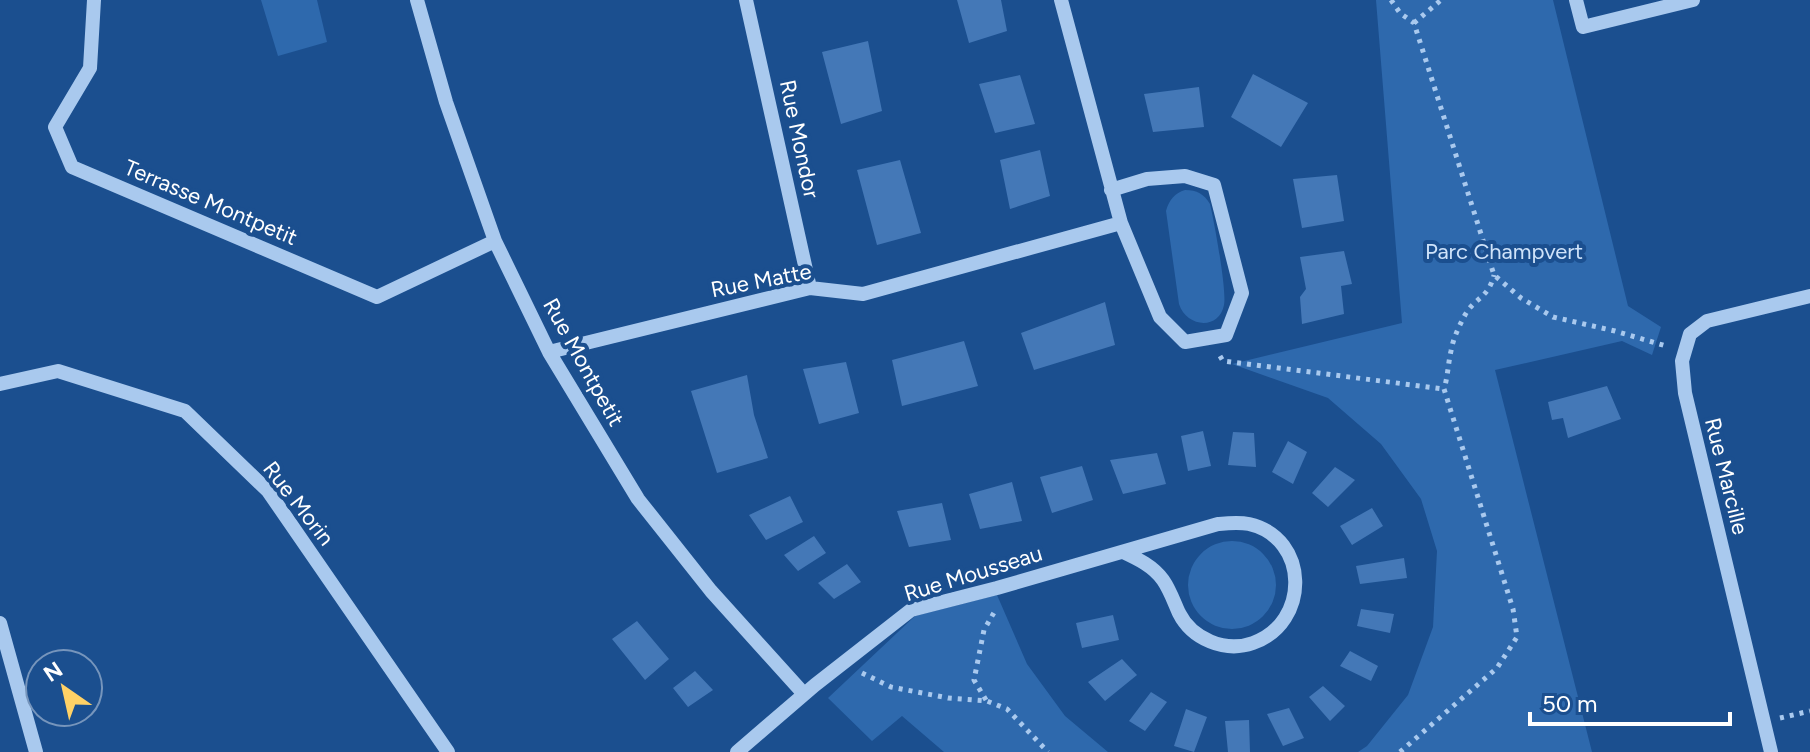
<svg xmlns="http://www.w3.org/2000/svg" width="1810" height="752" viewBox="0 0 1810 752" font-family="Figtree,sans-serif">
<rect width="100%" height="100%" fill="#1b4f8f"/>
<path fill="#2e69ad" d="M261,0H317L327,42L278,56Z
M1376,0H1553L1628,306L1661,327L1652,355L1622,341L1495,370L1592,752H1358L1367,746L1408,695L1433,627L1437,551L1421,499L1381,444L1328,398L1232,364L1402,323Z
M1185,190C1197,190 1204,194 1210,204C1214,220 1227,291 1224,305C1219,331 1186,327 1179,304L1166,211C1169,200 1175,193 1185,190Z
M1188 585a44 44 0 1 1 88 0a44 44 0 1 1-88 0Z
M997,595L1027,664L1065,716L1108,752H944L902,716L872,741L828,698L915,616Z"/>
<path fill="#4478b7" d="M957,0H1001L1007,31L969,43Z
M868,41L882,111L841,124L822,52Z
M1253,74L1308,103L1281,147L1231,117Z
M1020,75L1035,124L995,133L979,84Z
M1199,87L1204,127L1153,132L1144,94Z
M1040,150L1050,196L1010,209L1000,160Z
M900,160L921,233L877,245L857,170Z
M1337,175L1344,221L1302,228L1293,179Z
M1344,251L1352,284L1341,286L1344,314L1302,324L1300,297L1306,289L1300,257Z
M1105,302L1115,345L1034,370L1021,333Z
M964,341L978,386L902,406L892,360Z
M846,362L859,413L819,424L803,369Z
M747,375L754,415L768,458L717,473L691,391Z
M1607,386L1621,419L1568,438L1563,418L1552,420L1548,402Z
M1203,431L1211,466L1188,471L1181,436Z
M1233,432L1254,433L1256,467L1228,465Z
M1288,441L1307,452L1293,484L1272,472Z
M1157,453L1166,484L1123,494L1110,460Z
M1082,466L1093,500L1052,513L1040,477Z
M1335,467L1355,480L1328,507L1312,493Z
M1012,482L1022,521L980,529L969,494Z
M790,496L803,522L766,540L749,515Z
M942,503L951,540L909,547L897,511Z
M1372,508L1383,526L1352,545L1340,526Z
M814,536L826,553L798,571L784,555Z
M1404,558L1407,578L1360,584L1356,566Z
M847,564L861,582L834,599L818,583Z
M1361,609L1394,614L1390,633L1357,626Z
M1113,615L1119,640L1082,648L1076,623Z
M637,621L669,659L645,680L612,639Z
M1350,651L1378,666L1371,681L1340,666Z
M1122,659L1137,675L1105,701L1088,682Z
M695,671L713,690L688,707L673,688Z
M1323,686L1345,706L1330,721L1309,697Z
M1151,692L1167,702L1145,731L1129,721Z
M1289,708L1304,738L1283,746L1267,714Z
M1186,709L1207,717L1194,752L1174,746Z
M1249,720L1250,752H1228L1225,721Z"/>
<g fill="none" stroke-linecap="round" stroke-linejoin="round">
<path stroke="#a9c9ee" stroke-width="5" stroke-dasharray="4 6" stroke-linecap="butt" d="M1391,0L1400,13L1414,23L1494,275L1521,298L1553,317L1615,331L1666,346
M1414,23L1441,0
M1220,356L1223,361L1444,389
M862,673L891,687L948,698L987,701L1007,709L1048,752
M986,700L974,680L984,630L996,609
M1780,718L1810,711
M1400,752L1497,668L1517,637L1513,609L1444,389C1448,376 1448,364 1451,351C1453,339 1459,326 1465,315C1475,297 1488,299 1494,275"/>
<path stroke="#a9c9ee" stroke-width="14" d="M94,0L90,68L55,127L72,167L377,297L495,241
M417,0L446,102L495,241L549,352L638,499L711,591L804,694
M746,0L810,288
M1061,0L1121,223L1160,317L1185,342L1226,335L1242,293L1214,185L1185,176L1147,179L1111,190
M1576,0L1583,27L1693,0
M549,352L810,288L863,294L1121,223
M0,384L58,371L185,411L268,491L448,752
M0,623L36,752
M737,752L815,685L911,610L997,588L1218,524C1229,523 1239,522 1249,524C1310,538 1310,623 1253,643C1225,653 1192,639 1179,613C1174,602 1170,590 1163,580C1153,566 1138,559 1123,552
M1771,752L1685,393L1682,361L1690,334L1707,321L1810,296"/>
</g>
<g text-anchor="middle" stroke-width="8" stroke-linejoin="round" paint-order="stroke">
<g font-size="22" fill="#fff" stroke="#1b4f8f">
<text transform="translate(800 139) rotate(78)" y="8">Rue Mondor</text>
<text transform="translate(211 202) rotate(23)" y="8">Terrasse Montpetit</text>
<text transform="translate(761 280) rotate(-11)" y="8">Rue Matte</text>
<text transform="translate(584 362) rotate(61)" y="8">Rue Montpetit</text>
<text transform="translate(1727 476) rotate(76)" y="8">Rue Marcille</text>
<text transform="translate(299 503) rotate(52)" y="8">Rue Morin</text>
<text transform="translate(973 573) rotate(-17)" y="8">Rue Mousseau</text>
</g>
<g font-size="22" fill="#cfe3fa" stroke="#1b4f8f">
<text x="1504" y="259">Parc Champvert</text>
</g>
</g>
<g transform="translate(64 688) rotate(326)"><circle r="38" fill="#1b4f8f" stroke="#7695bc" stroke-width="2"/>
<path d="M0-6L14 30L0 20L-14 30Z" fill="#ffd166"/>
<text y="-12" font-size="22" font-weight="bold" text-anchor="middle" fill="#ffffff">N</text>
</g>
<path d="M1530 712v12h200v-12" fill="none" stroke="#ffffff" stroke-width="4"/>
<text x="1542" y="712" font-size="24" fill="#ffffff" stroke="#1b4f8f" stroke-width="6" paint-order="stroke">50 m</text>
</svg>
